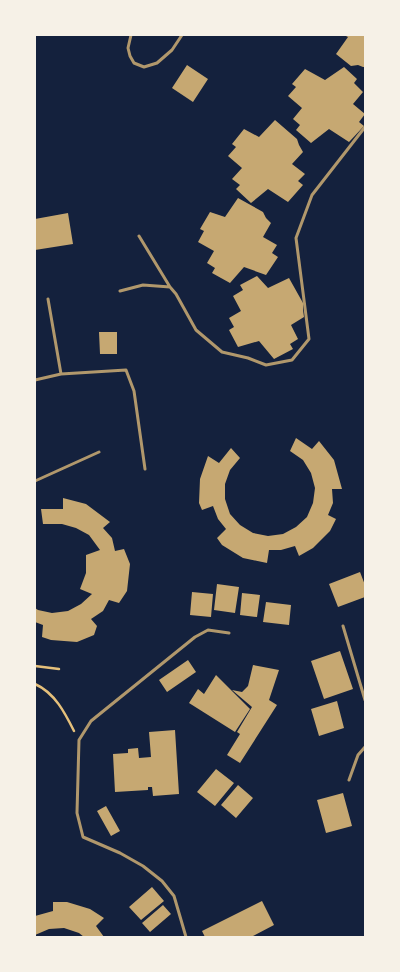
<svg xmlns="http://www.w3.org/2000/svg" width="400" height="972" viewBox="0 0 400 972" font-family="'Zilla Slab',serif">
<rect width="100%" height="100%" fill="#14213d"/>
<path fill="#c6a872" d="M344,35H365V67H363L358,65L351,66L336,54L348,37Z
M187,65L208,79L193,102L172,88Z
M344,67L357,79L354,83L363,92L353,104L365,114L359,122L364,126L349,142L329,129L311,143L296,130L300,125L293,119L302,108L288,96L296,87L292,84L305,69L325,80Z
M275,120L297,139L299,145L303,152L292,164L305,174L298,181L303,185L288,202L268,189L251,203L236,189L240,185L232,179L242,168L228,156L236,147L232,144L244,129L259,137Z
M238,198L263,212L266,218L271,223L263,237L277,245L272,253L278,257L266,275L244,267L230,283L212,273L215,268L207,263L214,251L198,242L204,231L200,229L210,212L225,217Z
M68,213L73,244L35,250V219Z
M257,276L268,288L289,278L303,303V310L304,317L291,325L298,339L290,344L293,349L274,359L259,341L238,347L229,330L234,327L229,318L241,311L233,296L243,290L240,285Z
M99,332H117V354H100Z
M296,438L312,449L319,441L334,460L342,489H332L333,503L328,515L336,519L330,531L313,548L299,556L295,546L281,550H269L267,563L243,558L222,545L217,538L226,529L218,519L213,506L202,510L199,503L200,479L208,456L219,463L231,448L240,458L230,470L225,484V499L230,514L240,525L253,533L268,536L283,534L296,527L307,517L313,503L315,488L311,473L303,460L290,451Z
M63,498L86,504L110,522L103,528L112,538L115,551L124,549L130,564L127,591L119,603L109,600L103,611L91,619L97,626L94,635L77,642L51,640L42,637L43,625L35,622V608L38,610L52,613L68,611L81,604L92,594L80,589L86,573V555L100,550L89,535L76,528L62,524H43L41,509H63Z
M360,572L365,585V597L338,607L329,584Z
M217,584L239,587L235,613L214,610Z
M192,592L213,594L211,617L190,615Z
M242,593L260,595L257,617L240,615Z
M266,602L291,605L289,625L263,622Z
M340,651L353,689L324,699L311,661Z
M188,660L196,672L167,692L159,680Z
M253,665L279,670L269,700L277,705L240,763L227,755L240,734L237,732L252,707L232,690L242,692L248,686Z
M216,675L250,709L235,732L189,703L198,689L204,694Z
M337,701L344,728L319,736L311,709Z
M175,730L179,794L153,796L152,787H148V790L115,792L113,754L128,753V749L138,748L139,758L151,757L149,732Z
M216,769L234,783L215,806L197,792Z
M238,785L253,798L236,818L221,805Z
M343,793L352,826L326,833L317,800Z
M106,806L120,831L111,836L97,811Z
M152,887L164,901L141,920L129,907Z
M262,901L274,925L251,937H205L202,931Z
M53,902H67L90,909L104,918L96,926L104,937H84L79,933L64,928L49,929L35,935V916L53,911Z
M163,905L171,914L150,932L142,923Z"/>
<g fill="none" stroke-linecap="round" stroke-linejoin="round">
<path stroke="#e5c07b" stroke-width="2.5" d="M35,666L59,669
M35,684C55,693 65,713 74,731"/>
<path stroke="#b1986c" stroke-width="3" d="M131,35L128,48L130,56L134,63L144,67L157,63L172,50L182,35
M139,236L170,287L176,294L196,330L222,352L248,358L266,365L292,360L309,339L296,238L312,195L365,127
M120,291L143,285L170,287
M48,299L61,374
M35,380L61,374L126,370L134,391L145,469
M35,481L99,452
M343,626L365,700
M349,780L358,755L365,747
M186,937L174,896L162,881L143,866L120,853L83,837L77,813L79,740L91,721L195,637L208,630L229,633"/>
</g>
<rect width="400" height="972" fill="none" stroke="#f6f1e7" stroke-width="72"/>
</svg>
